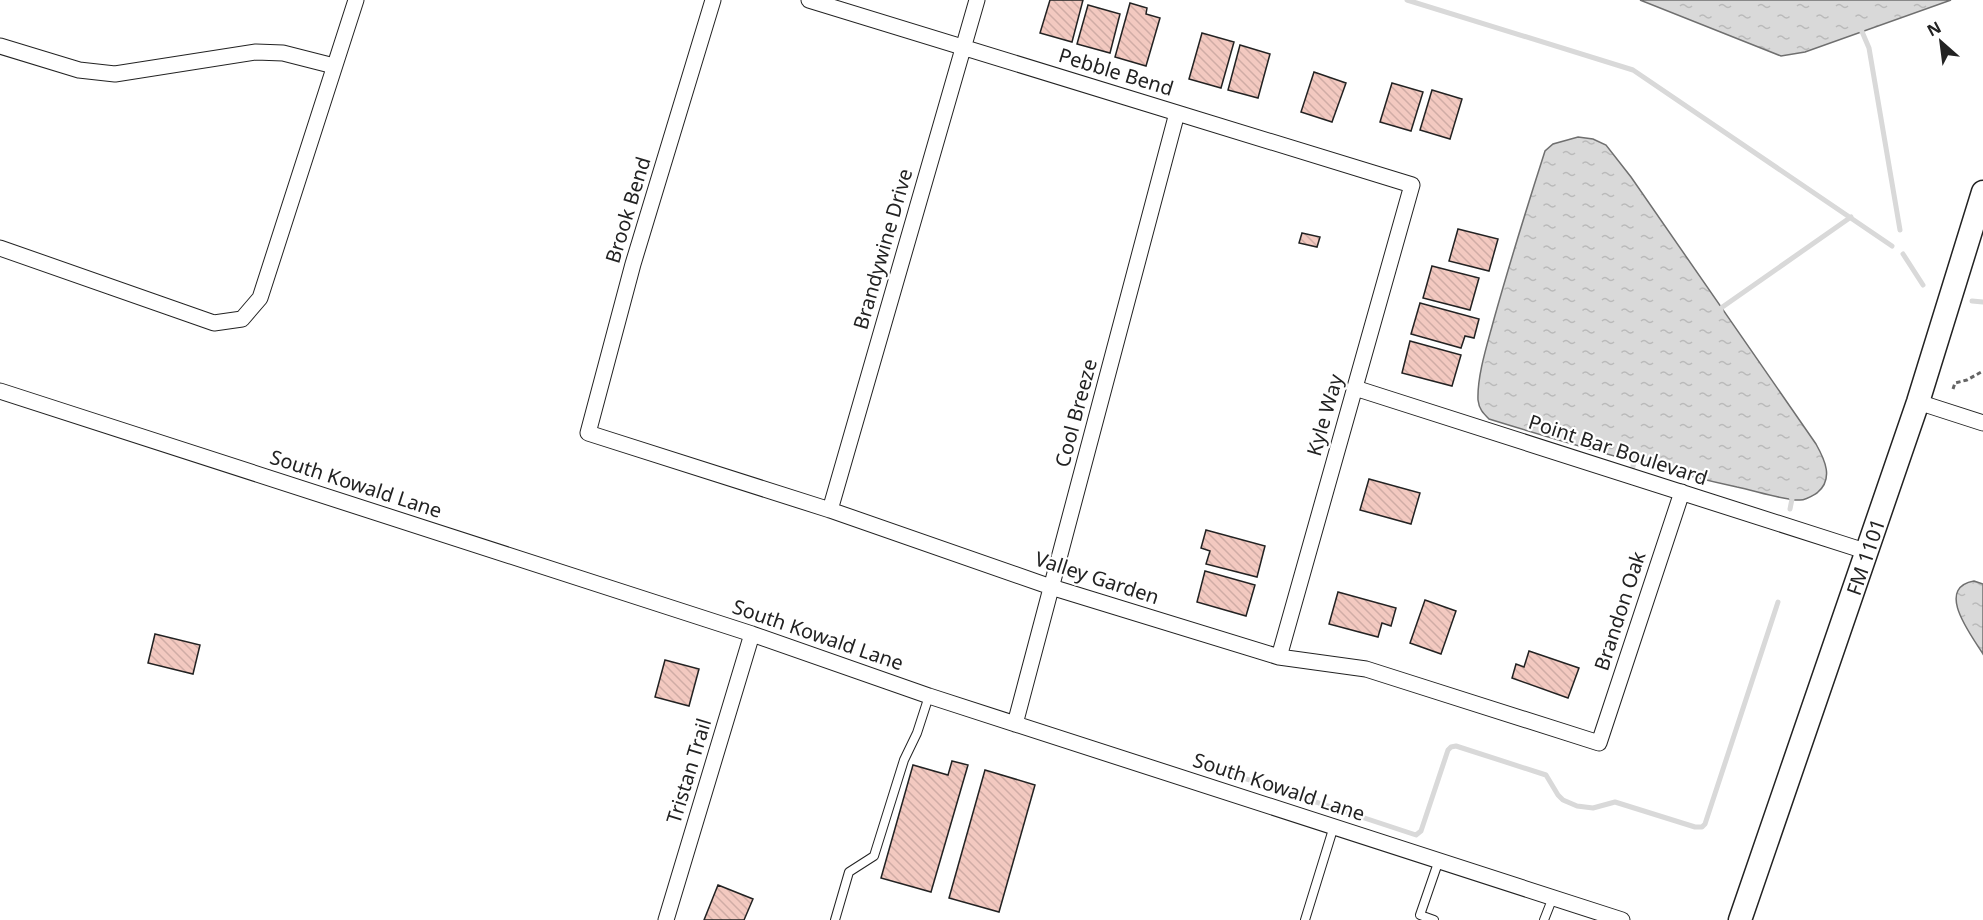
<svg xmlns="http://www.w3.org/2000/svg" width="1983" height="920" viewBox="0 0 1983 920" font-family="'Noto Sans',sans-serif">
<defs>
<pattern id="water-ripples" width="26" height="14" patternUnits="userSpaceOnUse" patternTransform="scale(1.5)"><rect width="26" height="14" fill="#d9d9d9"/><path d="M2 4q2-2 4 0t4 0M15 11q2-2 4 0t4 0" fill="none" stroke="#bababa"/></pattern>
<pattern id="building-back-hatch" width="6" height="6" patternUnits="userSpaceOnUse" patternTransform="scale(1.5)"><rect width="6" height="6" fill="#f3c9c0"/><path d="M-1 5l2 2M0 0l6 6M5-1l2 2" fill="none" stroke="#d0aca5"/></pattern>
</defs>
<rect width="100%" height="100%" fill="#fff"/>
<path fill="url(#water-ripples)" stroke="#6f6f6f" stroke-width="1.5" d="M1640,0H1951L1805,52L1781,56Z
M1578,137L1593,139L1606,145L1631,177L1816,444C1825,460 1834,479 1817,493C1812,496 1806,500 1800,500C1786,501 1753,490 1737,487C1655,469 1570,444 1489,419C1483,413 1479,409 1478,400C1477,375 1488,342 1494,319C1510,262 1527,207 1545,151L1553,144Z
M1974,581L1983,584V654C1972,636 1934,588 1974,581Z"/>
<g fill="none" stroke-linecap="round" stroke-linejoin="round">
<path stroke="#d9d9d9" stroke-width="5" d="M1407,0L1633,70L1892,246
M1860,27L1869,48L1900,230
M1903,254L1923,285
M1972,301L1983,302
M1721,313V308L1851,217
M1632,470L1636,455
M1789,493L1792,499L1790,509
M1210,767L1416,835L1421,831L1448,750L1451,747L1456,746L1546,775L1558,795L1563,800L1577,806L1593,808L1615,802L1695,827H1702L1705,824L1778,602"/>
</g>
<path fill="url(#building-back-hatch)" stroke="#222" stroke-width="1.5" d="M1050,0H1083L1072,42L1040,33Z
M1130,3L1147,8L1146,14L1160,18L1146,66L1115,57Z
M1088,5L1120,14L1110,53L1077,44Z
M1202,33L1234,42L1221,88L1189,79Z
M1240,45L1270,54L1258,98L1228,90Z
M1314,72L1346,83L1332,122L1301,112Z
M1392,83L1423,92L1411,131L1380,122Z
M1432,90L1462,99L1450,139L1420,130Z
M1458,229L1498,239L1489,271L1449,261Z
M1302,233L1320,237L1317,247L1299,243Z
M1432,266L1479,278L1470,310L1423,298Z
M1420,303L1479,319L1474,338L1465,336L1461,348L1411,334Z
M1410,341L1461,355L1452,386L1402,373Z
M1369,479L1420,493L1411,524L1360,510Z
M1206,530L1265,546L1257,577L1206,564L1210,551L1201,548Z
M1205,571L1255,585L1246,616L1197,602Z
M1338,592L1396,608L1391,626L1382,623L1378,637L1329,624Z
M1425,600L1456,611L1441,654L1410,643Z
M155,634L200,645L193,674L148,663Z
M1529,651L1579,668L1568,698L1512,678L1516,664L1524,667Z
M665,660L699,669L689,706L655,697Z
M952,761L968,765L931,892L881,878L913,765L948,775Z
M985,770L1035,785L999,912L949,898Z
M718,885L753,899L744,920H704Z"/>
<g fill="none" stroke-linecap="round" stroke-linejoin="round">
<defs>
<path id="lane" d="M835,920L849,872L874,856L904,760L917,733L929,696
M1305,920L1334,826
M1434,920L1420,915L1439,860
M1544,920L1553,897"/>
<path id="street" d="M713,0L633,264L588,433L830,510L1051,587L1279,657L1366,669L1599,743L1682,492
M809,0L1412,185L1279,657
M0,46L79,70L115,74L256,52L283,53L334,66
M0,248L214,323L242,319L260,298L356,0
M1355,388L1868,552
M0,391L752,634L929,696L1622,920
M1918,402L1983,423
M830,510L977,0
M1015,724L1177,113
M666,920L752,634"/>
<path id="secondary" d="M1740,920L1918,402L1983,192"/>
</defs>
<use href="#lane" stroke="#222" stroke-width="10"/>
<use href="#street" stroke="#222" stroke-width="17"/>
<use href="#secondary" stroke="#222" stroke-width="25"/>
<path stroke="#646464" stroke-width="3" stroke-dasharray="4.5 3" stroke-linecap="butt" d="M1953,389L1955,383L1967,380L1983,371"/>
<use href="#lane" stroke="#fff" stroke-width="8"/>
<use href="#street" stroke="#fff" stroke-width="15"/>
<use href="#secondary" stroke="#fff" stroke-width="22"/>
</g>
<g text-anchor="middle" stroke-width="4.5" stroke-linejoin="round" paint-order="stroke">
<g font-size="20" fill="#222" stroke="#fff">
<text transform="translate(1116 72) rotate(17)" y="7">Pebble Bend</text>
<text transform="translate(628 210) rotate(-73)" y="7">Brook Bend</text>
<text transform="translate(883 249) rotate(-74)" y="7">Brandywine Drive</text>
<text transform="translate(1076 413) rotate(-75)" y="7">Cool Breeze</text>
<text transform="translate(1325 415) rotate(-74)" y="7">Kyle Way</text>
<text transform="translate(1618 450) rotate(18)" y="7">Point Bar Boulevard</text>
<text transform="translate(356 484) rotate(18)" y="7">South Kowald Lane</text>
<text transform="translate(1866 557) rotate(-71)" y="7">FM 1101</text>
<text transform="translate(1097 578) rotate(18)" y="7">Valley Garden</text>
<text transform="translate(1620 611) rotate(-72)" y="7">Brandon Oak</text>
<text transform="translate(818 635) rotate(19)" y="7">South Kowald Lane</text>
<text transform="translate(689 771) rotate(-73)" y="7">Tristan Trail</text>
<text transform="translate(1279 787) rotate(18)" y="7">South Kowald Lane</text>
</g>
</g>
<g transform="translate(1941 42) rotate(332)" stroke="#ffffff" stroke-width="4.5" paint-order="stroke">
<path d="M0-4.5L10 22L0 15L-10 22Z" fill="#222222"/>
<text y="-9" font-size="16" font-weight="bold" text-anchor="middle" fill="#222222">N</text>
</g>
</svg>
